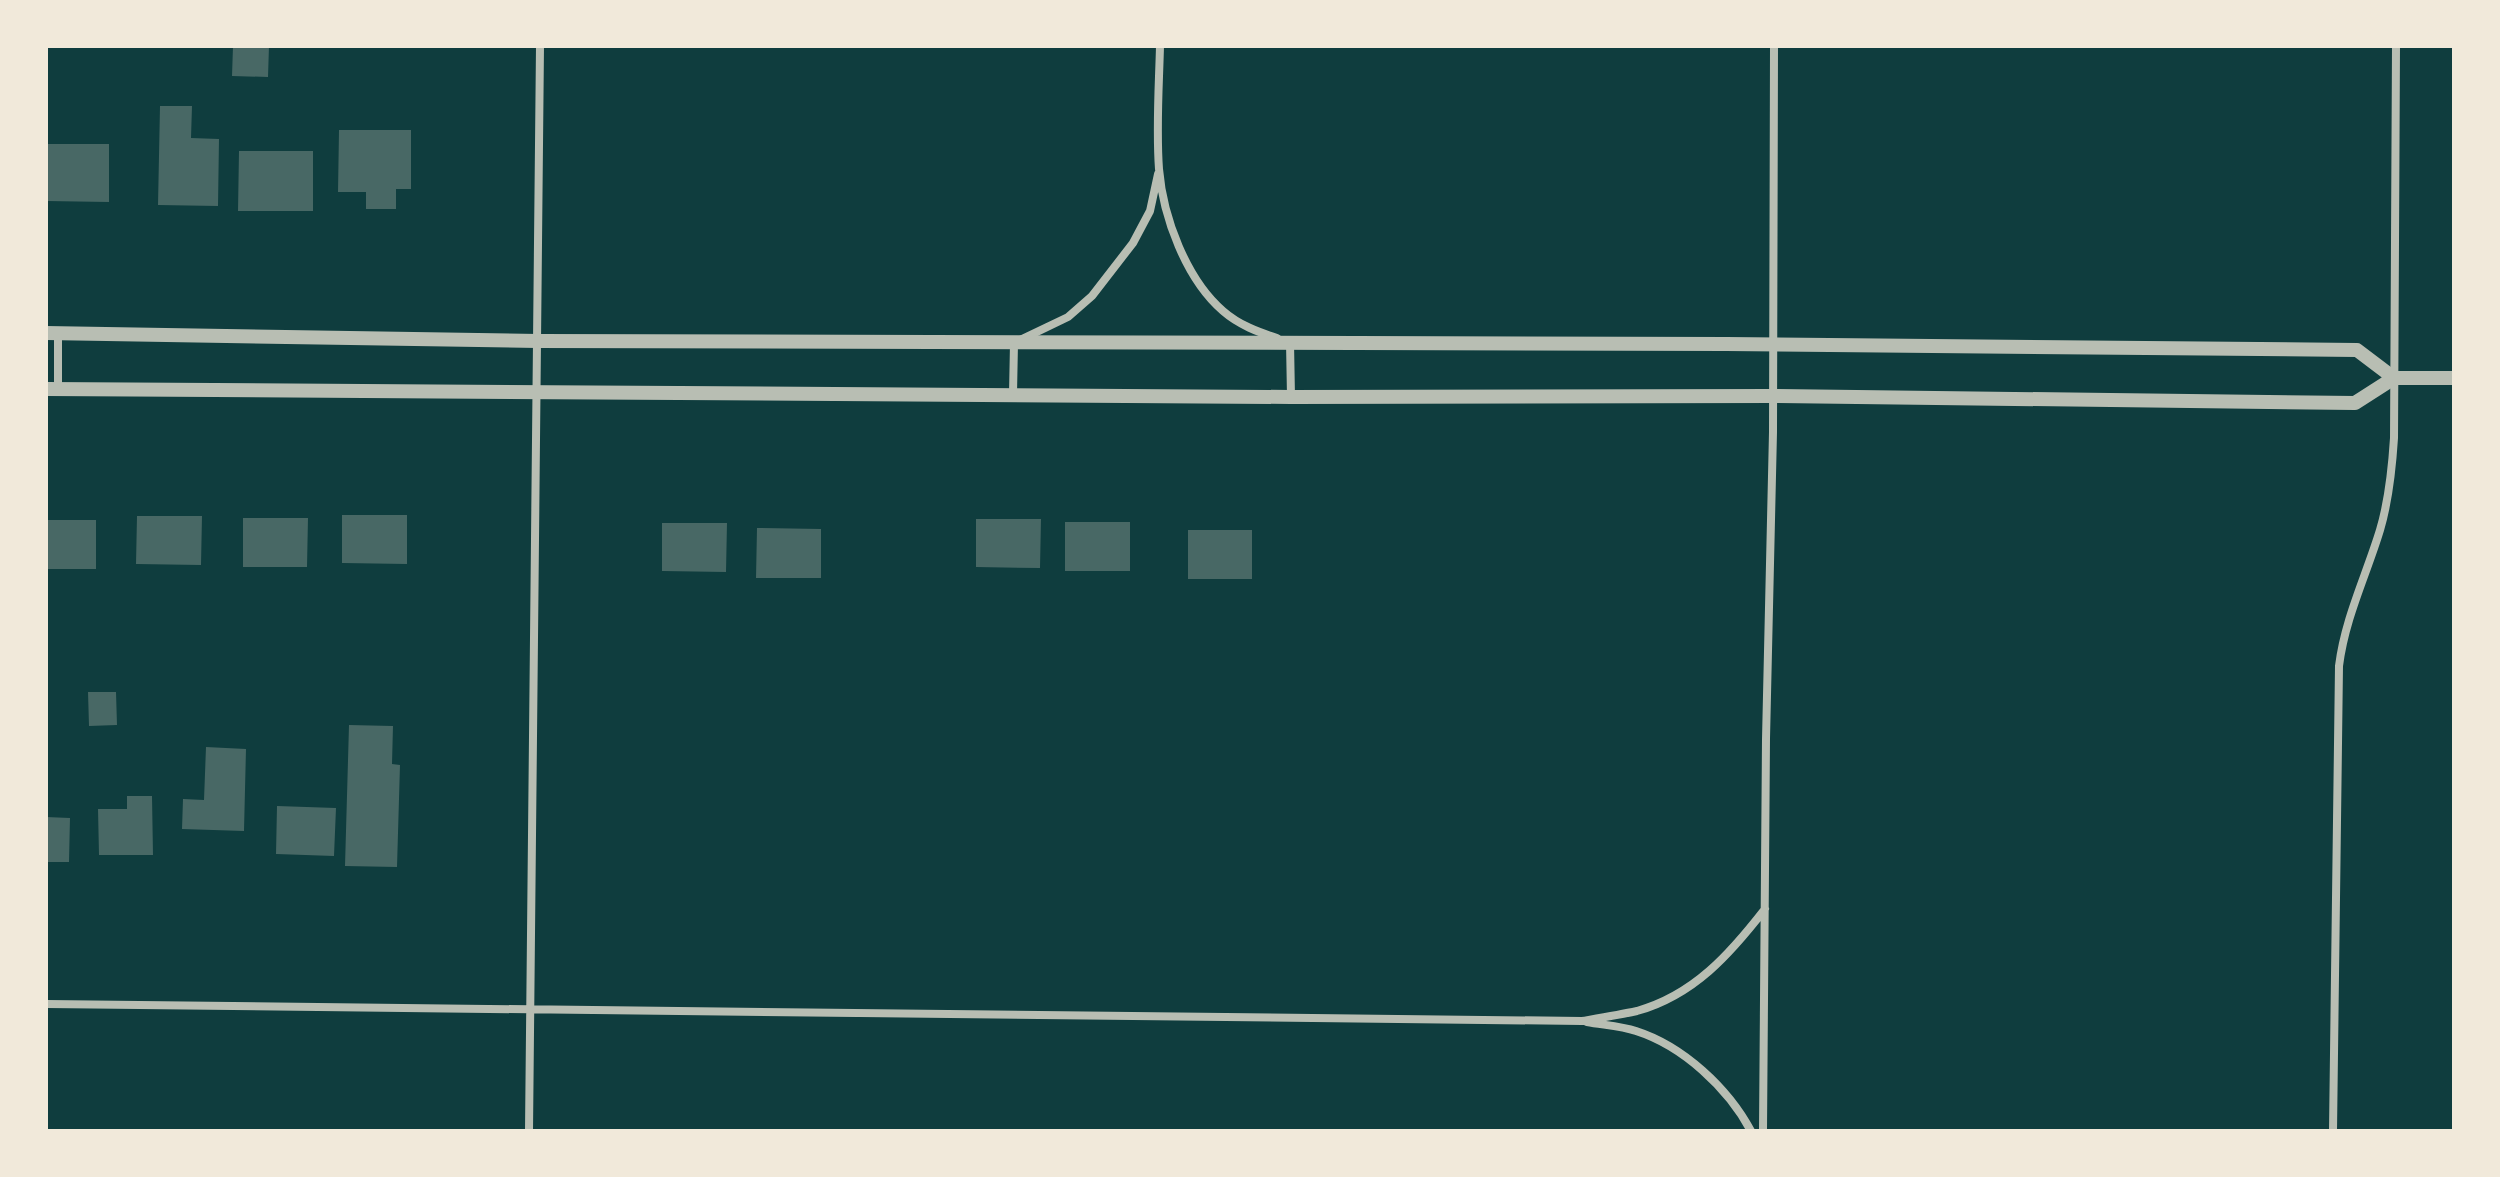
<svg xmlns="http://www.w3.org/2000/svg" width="2500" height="1177" viewBox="0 0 2500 1177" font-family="Arial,sans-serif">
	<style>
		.building { fill: #486865 }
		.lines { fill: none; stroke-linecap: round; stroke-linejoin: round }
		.minor { stroke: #b8beb3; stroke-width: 8 }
		.tertiary { stroke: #b8beb3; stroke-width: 14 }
	</style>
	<rect width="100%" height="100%" fill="#0f3d3e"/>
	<path class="building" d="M233 46H269L268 77 232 76Z
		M160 106H192L191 138 219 139 218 206 158 205Z
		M339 130H411V189H396V209H366V192H338Z
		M46 144H109V202L46 201Z
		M239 151H313V211H238Z
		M342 515H407V564L342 563Z
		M137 516H202L201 565 136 564Z
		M243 518H308L307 567H243Z
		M976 519H1041L1040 568 976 567Z
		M46 520H96V569H46Z
		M1065 522H1130V571H1065Z
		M662 523H727L726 572 662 571Z
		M757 528 821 529V578H756Z
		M1188 530H1252V579H1188Z
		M88 692H116L117 725 89 726Z
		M349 725 393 726 392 764 400 765 397 867 345 866Z
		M206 747 246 749 244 831 182 829 183 799 204 800Z
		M127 796H152L153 855H99L98 809H127Z
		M277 806 336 808 334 856 276 854Z
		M46 817 70 818 69 862H46Z"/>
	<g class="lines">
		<path class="minor" d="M1160 46C1159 86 1156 128 1159 169 1163 217 1186 279 1223 311 1239 325 1258 332 1277 338
			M58 333V389
			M1290 342 1291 397
			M1013 394 1014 343 1068 317 1092 296 1133 243 1150 211 1158 174
			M46 1004 1582 1021C1600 1018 1619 1015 1637 1011 1694 995 1730 954 1765 909
			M1587 1022C1603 1025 1621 1026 1636 1031 1683 1046 1728 1088 1751 1131
			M529 1131 540 46
			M1763 1131 1766 739 1773 432 1774 46
			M2333 1131 2339 666C2345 618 2366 576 2380 530 2389 500 2392 470 2394 438L2396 46"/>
		<path class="tertiary" d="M46 333 538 341 1726 344 2357 350 2394 378
			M46 389 1291 397 1772 396 2355 403 2394 378H2454"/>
	</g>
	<rect width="2500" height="1177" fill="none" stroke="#f1e9da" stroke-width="96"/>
</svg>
